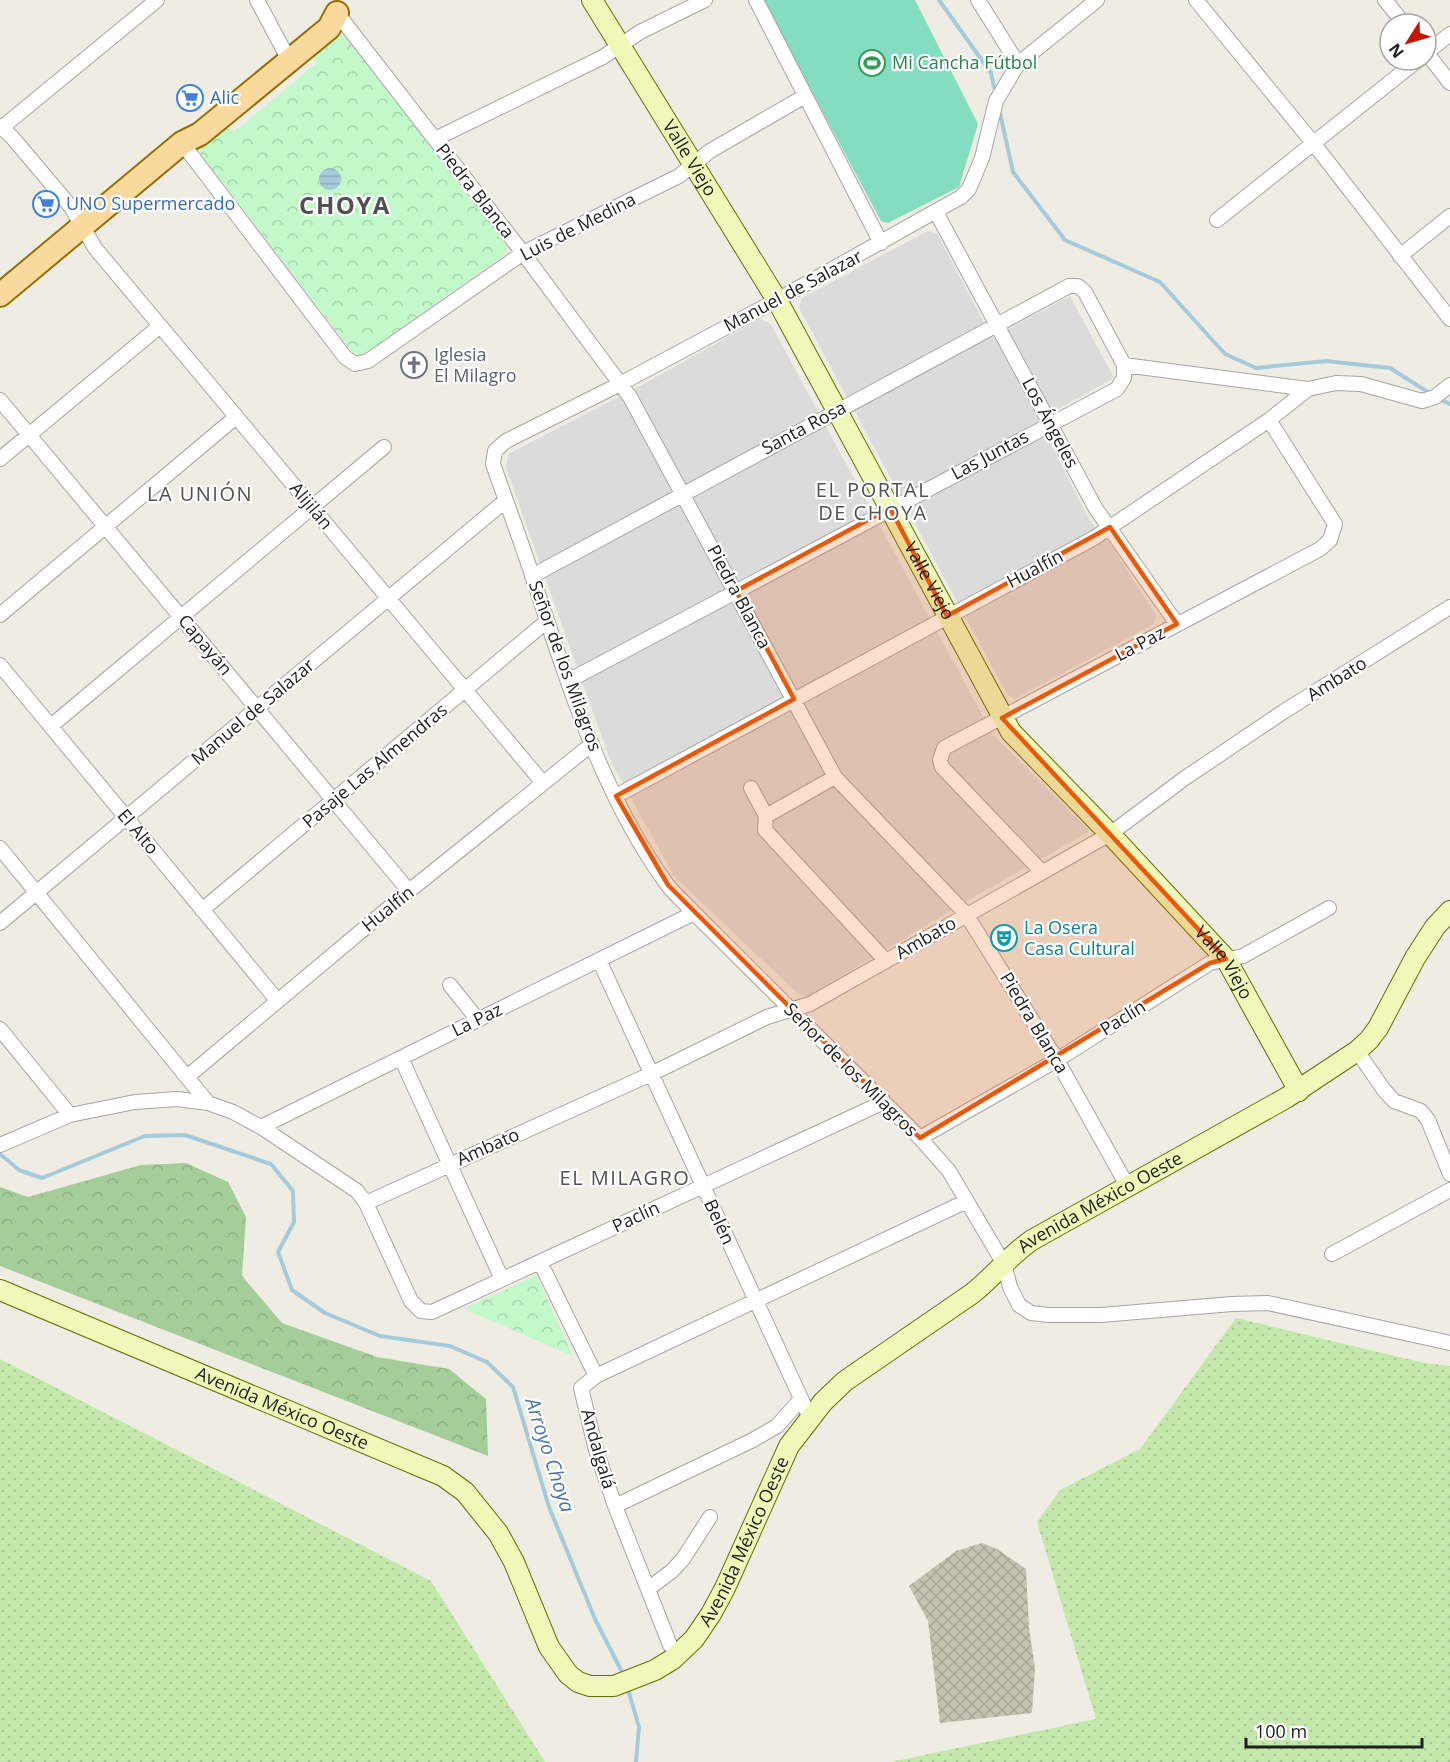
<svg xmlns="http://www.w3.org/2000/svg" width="1450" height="1762" viewBox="0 0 1450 1762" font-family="'Open Sans',sans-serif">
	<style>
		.residential { fill: #dcdbdb }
		.construction { fill: url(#construction-cross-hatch) }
		.grass { fill: url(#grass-dots) }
		.forest { fill: url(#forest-crowns) }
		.park { fill: url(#park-crowns) }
		.pitch { fill: #84dcc1 }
		.water { fill: url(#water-rules) }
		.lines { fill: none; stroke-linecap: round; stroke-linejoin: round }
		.stream { stroke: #a5cbdb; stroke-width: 4 }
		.street-casing { stroke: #a5a5a5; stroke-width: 16 }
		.secondary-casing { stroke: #5f7307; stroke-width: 22 }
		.primary-casing { stroke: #946f03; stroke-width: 26 }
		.street { stroke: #fff; stroke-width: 14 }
		.secondary { stroke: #f0f8b9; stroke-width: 20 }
		.primary { stroke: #fad99e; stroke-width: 22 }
		.marked { fill: #e8590c; fill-opacity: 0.2; stroke: #e8590c; stroke-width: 4.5; stroke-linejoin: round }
		.labels { text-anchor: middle; stroke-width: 4.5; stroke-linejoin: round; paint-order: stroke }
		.leisure-label { font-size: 18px; fill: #27864d; stroke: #fff; text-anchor: start }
		.shop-label { font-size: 18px; fill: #366cbe; stroke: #fff; text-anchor: start }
		.street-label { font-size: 18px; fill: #1e1e1e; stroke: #fff }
		.worship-label { font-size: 18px; fill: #5b616d; stroke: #fff; text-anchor: start }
		.culture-label { font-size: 18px; fill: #0d838f; stroke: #fff; text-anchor: start }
		.neighbourhood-label { font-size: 20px; letter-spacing: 1.5px; fill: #515151; stroke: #fff }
		.water-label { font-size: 20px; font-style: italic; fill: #4c75ab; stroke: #fff }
		.district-label { font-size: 24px; font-weight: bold; letter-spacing: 1.5px; fill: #515151; stroke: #fff }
	</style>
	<defs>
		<pattern id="construction-cross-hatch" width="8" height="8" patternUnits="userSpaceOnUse" patternTransform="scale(1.5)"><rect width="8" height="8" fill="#c2c3b0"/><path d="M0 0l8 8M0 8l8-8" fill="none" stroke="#a6a797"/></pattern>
		<pattern id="grass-dots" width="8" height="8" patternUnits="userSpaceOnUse" patternTransform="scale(1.5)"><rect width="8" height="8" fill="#c4e8ab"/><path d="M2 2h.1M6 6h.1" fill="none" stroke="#a8c793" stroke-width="1.8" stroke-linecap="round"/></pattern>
		<pattern id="forest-crowns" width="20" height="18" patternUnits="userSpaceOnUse" patternTransform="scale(1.5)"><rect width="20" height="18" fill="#a5cd9a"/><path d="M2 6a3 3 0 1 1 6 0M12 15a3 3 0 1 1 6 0" fill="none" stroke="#8eb084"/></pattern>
		<pattern id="park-crowns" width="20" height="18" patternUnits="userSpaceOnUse" patternTransform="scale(1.5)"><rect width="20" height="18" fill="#c2f8ca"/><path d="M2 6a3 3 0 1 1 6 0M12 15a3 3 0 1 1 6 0" fill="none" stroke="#a6d4ad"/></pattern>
		<pattern id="water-rules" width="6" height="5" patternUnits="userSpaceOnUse" patternTransform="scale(1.5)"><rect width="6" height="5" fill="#a5cbdb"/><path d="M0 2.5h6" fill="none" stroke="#8eaebc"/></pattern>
	</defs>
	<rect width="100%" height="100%" fill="#efece4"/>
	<path class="residential" d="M928 231 937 234 992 338 1070 296 1114 378 1038 420 1090 521 1111 545 1156 615 1154 624 1015 699 1008 696 799 308 802 298Z
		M760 319 770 323 993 735 1090 831 972 898 808 996 798 994 674 876 610 760 506 468 508 454 642 385Z"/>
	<path class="construction" d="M982 1543 997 1549 1026 1569 1029 1628 1035 1668 1032 1713 940 1723 928 1621 909 1586 956 1551Z"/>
	<path class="grass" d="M1236 1318 1424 1363 1450 1366V1762H891L1096 1719 1037 1522 1060 1490 1140 1449Z
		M0 1359 431 1581 545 1762H0Z"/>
	<path class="forest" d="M186 1163 228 1182 246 1217 242 1276 282 1323 377 1357 449 1369 486 1399 488 1456 0 1266V1187L28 1197 141 1165Z"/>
	<path class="park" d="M339 34 346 38 505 242 507 250 503 256 366 353 358 355 351 350 202 157 199 149 204 142 221 127 235 131 316 64 315 49 329 37Z
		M536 1275 573 1356 464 1309Z"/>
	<path class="pitch" d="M763 0H915L978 124 959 187 888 223 881 221Z"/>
	<path class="water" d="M319 179a11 11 0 1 1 22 0a11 11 0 1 1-22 0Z"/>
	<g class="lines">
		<path class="stream" d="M939 0 991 73 994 87
			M1000 113 1013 172 1065 240 1160 282 1225 354 1256 368 1326 361 1390 368 1431 394
			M1437 398 1450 404
			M0 1154 19 1170 42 1178 145 1136 185 1135 271 1164 293 1191 294 1222 278 1252 292 1290 325 1313 380 1336 450 1346 487 1362 513 1387 549 1507 595 1619 624 1676
			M627 1686 639 1727 636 1762"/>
		<defs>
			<path id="street" d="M257 0 289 60
				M756 0 881 243
				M978 0 1018 64
				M1097 0 1018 64 996 101 982 158 969 189 961 197 777 300 620 384 506 441 495 451 493 464C507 504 522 544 535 584 568 685 603 796 666 883 674 894 685 903 694 913L920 1138 949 1171 1004 1264 1010 1287 1019 1305 1031 1313 1049 1315H1101L1232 1304 1268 1303 1450 1343
				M1196 0 1314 144 1450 319
				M1385 0 1404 24
				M337 13 523 253 630 397 835 777 966 914 1057 1060 1128 1187
				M1426 52 1450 83
				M1426 53 1450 34
				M0 126 12 137 71 207 95 248 543 783
				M0 129 157 0
				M435 139 603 57 640 32 705 0
				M182 143 345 357 355 364 368 361 523 253 679 176 710 151 805 96
				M936 212 1096 509 1177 624
				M1217 220 1418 60
				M1400 256 1450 216
				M1124 365 1308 389
				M0 400 409 891
				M0 459 160 326
				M532 576 1069 286H1078L1085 292 1124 365V378L1117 389 568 681
				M0 615 236 417
				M0 665 277 1000
				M51 726 384 447
				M751 788 766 816 765 830 886 961
				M616 796 1094 538 1269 420 1308 389 1336 383 1361 384 1422 401 1435 397 1450 385
				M766 816 835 777
				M0 848 208 1103
				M1042 872 942 767 940 760 944 748 1320 549 1330 540 1335 524 1269 420
				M202 910 547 621
				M0 923 505 501
				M599 960 810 1418
				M450 985 478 1020
				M0 1029 70 1115
				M1357 1051 1384 1090 1394 1101 1421 1111 1428 1120 1450 1174
				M401 1058 502 1279
				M187 1077 409 891 592 744
				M261 1127 694 913
				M920 1138 1057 1060 1210 963 1243 956 1329 908
				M0 1145 70 1115 135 1102 177 1099 208 1103 233 1112 261 1127 357 1191 366 1203 411 1301 421 1311 432 1312 884 1102
				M366 1203 651 1074 767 1017 810 1004 1110 834 1185 778 1283 712 1450 607
				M1332 1254 1450 1190
				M540 1262 596 1376
				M615 1506 753 1440 777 1426 801 1399
				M648 1589 672 1571 683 1559 710 1517
				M670 1645 615 1506 596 1450 581 1388 596 1376 967 1201"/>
			<g id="secondary">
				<path id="s1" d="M592 0 777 300 1011 732 1110 834 1226 959 1299 1091"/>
				<path id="s2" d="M0 1290 443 1476 465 1492 498 1533 514 1562 549 1647 568 1674 578 1682 590 1686H614L655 1670 673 1659 694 1639 711 1614 725 1588 789 1446 823 1402 845 1381 973 1293C994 1276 1010 1255 1032 1240L1286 1098 1357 1051 1369 1040 1378 1028 1415 958 1435 927 1450 911"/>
			</g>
			<path id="primary" d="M0 295 182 143 200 134 329 28 337 13"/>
		</defs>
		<use href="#street" class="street-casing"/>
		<use href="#secondary" class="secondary-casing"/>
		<use href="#primary" class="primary-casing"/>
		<use href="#street" class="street"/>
		<use href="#secondary" class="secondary"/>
		<use href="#primary" class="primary"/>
	</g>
	<path class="marked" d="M890 508 947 616 1110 527 1177 624 1002 718 1226 959 1210 963 920 1138 668 885 616 796 794 699 736 591Z"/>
	<defs>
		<symbol id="stadium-ring" viewBox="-11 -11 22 22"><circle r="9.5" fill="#fff" stroke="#2e9e5b" stroke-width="1.5"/><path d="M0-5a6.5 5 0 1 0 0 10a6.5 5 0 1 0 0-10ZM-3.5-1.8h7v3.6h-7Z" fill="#2e9e5b"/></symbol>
		<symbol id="supermarket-ring" viewBox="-11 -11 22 22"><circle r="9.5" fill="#fff" stroke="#3f7fe0" stroke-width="1.5"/><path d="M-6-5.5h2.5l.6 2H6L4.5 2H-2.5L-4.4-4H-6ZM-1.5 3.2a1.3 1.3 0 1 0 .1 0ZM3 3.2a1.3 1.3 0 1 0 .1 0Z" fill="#3f7fe0"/></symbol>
		<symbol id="church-ring" viewBox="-11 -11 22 22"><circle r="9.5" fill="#fff" stroke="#6b7280" stroke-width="1.5"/><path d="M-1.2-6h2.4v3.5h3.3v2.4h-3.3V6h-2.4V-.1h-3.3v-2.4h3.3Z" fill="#6b7280"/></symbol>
		<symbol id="theatre-ring" viewBox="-11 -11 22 22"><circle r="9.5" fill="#fff" stroke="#0f9aa8" stroke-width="1.5"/><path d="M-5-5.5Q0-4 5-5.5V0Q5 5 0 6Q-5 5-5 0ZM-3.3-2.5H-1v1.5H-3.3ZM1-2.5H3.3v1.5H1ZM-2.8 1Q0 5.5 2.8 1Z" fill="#0f9aa8"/></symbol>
	</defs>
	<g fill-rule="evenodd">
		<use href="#stadium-ring" x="857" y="48" width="30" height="30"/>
		<use href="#supermarket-ring" x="175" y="83" width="30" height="30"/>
		<use href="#supermarket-ring" x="31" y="189" width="30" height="30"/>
		<use href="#church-ring" x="399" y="350" width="30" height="30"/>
		<use href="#theatre-ring" x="989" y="923" width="30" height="30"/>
	</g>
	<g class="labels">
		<g class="leisure-label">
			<text x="892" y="69">Mi Cancha Fútbol</text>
		</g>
		<g class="shop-label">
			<text x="210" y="104">Alic</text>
			<text x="66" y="210">UNO Supermercado</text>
		</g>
		<g class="street-label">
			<text dy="6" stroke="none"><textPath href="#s1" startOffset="186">Valle Viejo</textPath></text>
			<text transform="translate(475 191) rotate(52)" y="6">Piedra Blanca</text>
			<text transform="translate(578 227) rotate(-27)" y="6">Luis de Medina</text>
			<text transform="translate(793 291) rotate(-28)" y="6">Manuel de Salazar</text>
			<text transform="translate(1050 423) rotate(62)" y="6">Los Ángeles</text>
			<text transform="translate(804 428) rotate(-28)" y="6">Santa Rosa</text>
			<text transform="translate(990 455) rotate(-28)" y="6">Las Juntas</text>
			<text transform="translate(311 506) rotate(50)" y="6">Alijilán</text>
			<text transform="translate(1035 569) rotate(-28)" y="6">Hualfín</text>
			<text dy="6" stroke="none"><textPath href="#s1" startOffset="672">Valle Viejo</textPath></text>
			<text transform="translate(739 597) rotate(62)" y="6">Piedra Blanca</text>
			<text transform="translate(1140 644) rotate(-28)" y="6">La Paz</text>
			<text transform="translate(205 645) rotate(50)" y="6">Capayán</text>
			<text transform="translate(565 666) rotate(70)" y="6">Señor de los Milagros</text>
			<text transform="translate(1337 679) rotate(-32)" y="6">Ambato</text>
			<text transform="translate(253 712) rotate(-40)" y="6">Manuel de Salazar</text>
			<text transform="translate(375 766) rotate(-40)" y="6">Pasaje Las Almendras</text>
			<text transform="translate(138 832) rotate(50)" y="6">El Alto</text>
			<text transform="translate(388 909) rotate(-39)" y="6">Hualfín</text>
			<text transform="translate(926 938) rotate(-30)" y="6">Ambato</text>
			<text dy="6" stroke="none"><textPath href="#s1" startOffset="1158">Valle Viejo</textPath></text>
			<text transform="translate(1123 1018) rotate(-32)" y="6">Paclín</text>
			<text transform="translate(477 1020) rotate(-26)" y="6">La Paz</text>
			<text transform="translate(1034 1023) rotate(59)" y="6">Piedra Blanca</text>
			<text transform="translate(851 1070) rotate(45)" y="6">Señor de los Milagros</text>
			<text transform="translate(488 1147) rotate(-24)" y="6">Ambato</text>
			<text dy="6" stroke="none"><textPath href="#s2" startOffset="1476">Avenida México Oeste</textPath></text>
			<text transform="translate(636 1217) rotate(-25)" y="6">Paclín</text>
			<text transform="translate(719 1222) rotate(65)" y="6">Belén</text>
			<text dy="6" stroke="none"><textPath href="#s2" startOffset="306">Avenida México Oeste</textPath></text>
			<text transform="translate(598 1449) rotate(74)" y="6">Andalgalá</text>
			<text dy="6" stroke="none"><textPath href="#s2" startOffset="972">Avenida México Oeste</textPath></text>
		</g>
		<g class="worship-label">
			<text x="434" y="361">Iglesia<tspan x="434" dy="21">El Milagro</tspan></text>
		</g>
		<g class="culture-label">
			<text x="1024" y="934">La Osera<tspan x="1024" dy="21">Casa Cultural</tspan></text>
		</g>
		<g class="neighbourhood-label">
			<text x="873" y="497">EL PORTAL<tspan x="873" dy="23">DE CHOYA</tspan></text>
			<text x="200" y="501">LA UNIÓN</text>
			<text x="625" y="1185">EL MILAGRO</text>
		</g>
		<g class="water-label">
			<text transform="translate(550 1455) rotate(72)" y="7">Arroyo Choya</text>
		</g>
		<g class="district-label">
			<text x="345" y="214">CHOYA</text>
		</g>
	</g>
	<g transform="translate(1408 42) rotate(233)"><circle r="28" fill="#ffffff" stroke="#a5a5a5" stroke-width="1.5"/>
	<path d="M0-4.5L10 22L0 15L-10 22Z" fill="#c71405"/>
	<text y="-9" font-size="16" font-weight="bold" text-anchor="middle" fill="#1e1e1e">N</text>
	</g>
	<path d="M1246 1738v9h176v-9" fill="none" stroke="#1e1e1e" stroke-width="3"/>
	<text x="1255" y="1738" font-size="18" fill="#1e1e1e" stroke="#ffffff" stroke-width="4.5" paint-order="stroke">100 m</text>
</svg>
